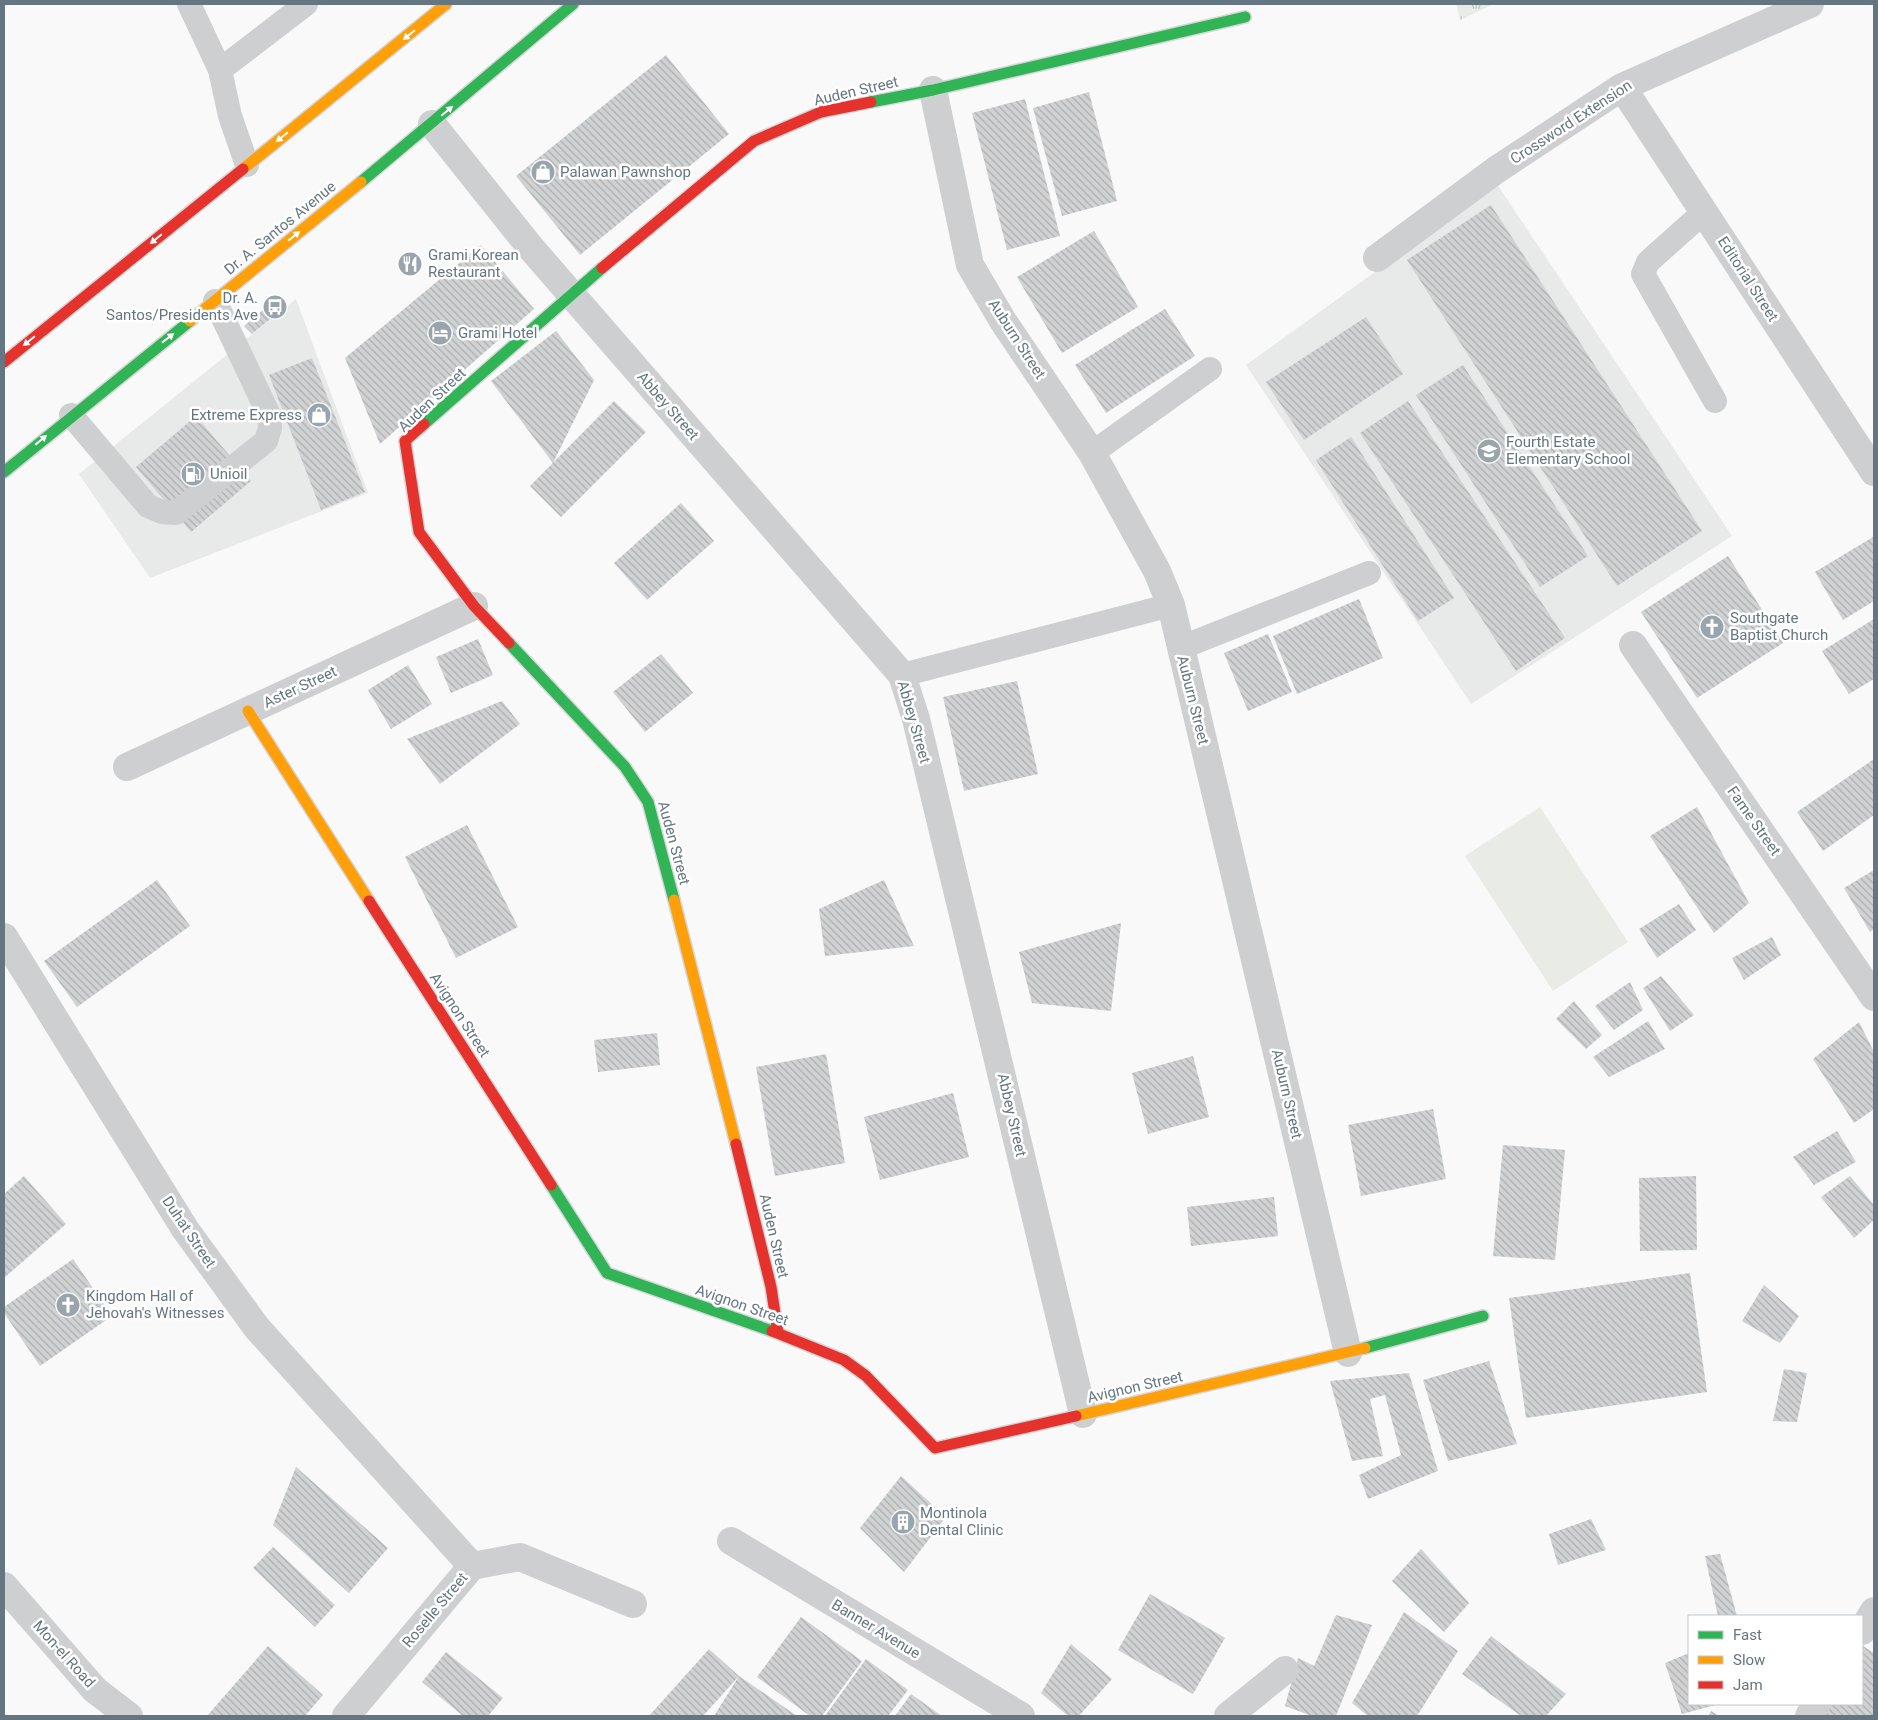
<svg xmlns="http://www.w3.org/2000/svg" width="1878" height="1720" viewBox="0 0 1878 1720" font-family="Roboto,sans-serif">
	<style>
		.built { fill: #e8e9e9 }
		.grass { fill: url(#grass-tufts) }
		.garden { fill: #e8ebe6 }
		.building { fill: url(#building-back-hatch) }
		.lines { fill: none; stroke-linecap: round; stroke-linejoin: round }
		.fast-casing { stroke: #d5d6d7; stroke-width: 14 }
		.slow-casing { stroke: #d5d6d7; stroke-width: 14 }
		.jam-casing { stroke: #d5d6d7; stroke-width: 14 }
		.lane { stroke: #cecfd0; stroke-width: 24 }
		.street { stroke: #cecfd0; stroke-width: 28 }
		.fast { stroke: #30b455; stroke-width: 11 }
		.slow { stroke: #ff9f0a; stroke-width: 11 }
		.jam { stroke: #e5322d; stroke-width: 11 }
		.oneway { fill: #fff }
		.labels { text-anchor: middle; stroke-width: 5; stroke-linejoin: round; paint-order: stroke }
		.street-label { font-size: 15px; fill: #657683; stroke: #fff }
		.poi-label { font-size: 15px; fill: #657683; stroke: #fff; text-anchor: start }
	</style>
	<defs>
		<pattern id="grass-tufts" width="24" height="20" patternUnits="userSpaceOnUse" patternTransform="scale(1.25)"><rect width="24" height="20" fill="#e8ebe6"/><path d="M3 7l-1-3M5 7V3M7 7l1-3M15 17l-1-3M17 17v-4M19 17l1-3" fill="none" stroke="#c0c3c0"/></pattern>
		<pattern id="building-back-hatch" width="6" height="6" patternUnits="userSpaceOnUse" patternTransform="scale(1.25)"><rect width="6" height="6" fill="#d0d2d3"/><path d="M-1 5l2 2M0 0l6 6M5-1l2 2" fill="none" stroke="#acafb1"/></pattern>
	</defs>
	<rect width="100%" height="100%" fill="#f9f9f9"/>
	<path class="built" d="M1497 184 1732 536 1471 704 1246 365Z
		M296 299 368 493 150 578 79 474Z"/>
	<path class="grass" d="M1456 4H1494L1460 20Z"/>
	<path class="garden" d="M1540 807 1628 942 1553 991 1465 856Z"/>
	<path class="building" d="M666 55 729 134 580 255 516 176Z
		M1089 92 1117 201 1062 216 1033 108Z
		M1025 99 1060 236 1007 250 972 113Z
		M1491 205 1702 531 1617 586 1407 260Z
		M1094 231 1138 307 1062 353 1017 277Z
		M481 245 534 309 380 444 345 358Z
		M271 303 279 312 252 334 244 326Z
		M1165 309 1195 356 1106 413 1075 365Z
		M1366 317 1403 374 1304 440 1266 382Z
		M556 331 594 380 553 463 491 381Z
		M312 358 365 492 321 510 269 375Z
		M1463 365 1588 556 1540 587 1416 395Z
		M614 401 646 432 561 517 530 486Z
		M1408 401 1565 638 1516 671 1360 433Z
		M196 416 251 481 191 532 136 467Z
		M1351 437 1454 598 1418 621 1316 460Z
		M681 503 714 541 647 600 614 563Z
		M1873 537 1874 601 1843 620 1815 572Z
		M1728 556 1783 643 1697 698 1641 612Z
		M1359 599 1383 658 1297 694 1273 636Z
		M1874 619V679L1849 694 1822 651Z
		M1268 634 1292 692 1248 711 1224 653Z
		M478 639 493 675 451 693 436 657Z
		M661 654 693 693 645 732 613 692Z
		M408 665 432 704 391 729 368 690Z
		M1017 681 1038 774 964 791 943 697Z
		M502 701 520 724 440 784 407 739Z
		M1874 759V815L1823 851 1797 812Z
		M1697 807 1749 903 1714 933 1650 836Z
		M467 825 518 927 456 958 405 857Z
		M1874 870V929L1870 932 1844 888Z
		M157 880 190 926 77 1007 44 961Z
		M884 880 914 946 825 956 819 909Z
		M1679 904 1696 930 1657 958 1639 929Z
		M1121 923 1111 1011 1032 1003 1019 952Z
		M1772 937 1781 955 1744 980 1732 958Z
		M1661 976 1694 1015 1670 1031 1643 988Z
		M1630 982 1643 1010 1614 1030 1595 1006Z
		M1574 1001 1602 1035 1586 1049 1556 1019Z
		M1648 1021 1665 1049 1609 1077 1593 1057Z
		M1859 1022 1874 1052V1109L1854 1123 1813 1059Z
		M657 1033 660 1065 598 1072 594 1040Z
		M826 1054 845 1163 775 1176 756 1067Z
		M1193 1056 1209 1117 1148 1134 1132 1073Z
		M953 1093 969 1157 880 1180 864 1117Z
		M1433 1109 1446 1179 1361 1196 1348 1125Z
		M1837 1131 1856 1162 1814 1185 1793 1157Z
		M1503 1145 1565 1150 1555 1260 1493 1256Z
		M24 1176 66 1224 4 1278V1194Z
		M1696 1176 1697 1250 1640 1251 1639 1178Z
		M1850 1176 1874 1205V1220L1854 1238 1821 1197Z
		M1274 1197 1278 1236 1191 1246 1187 1207Z
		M73 1259 112 1316 40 1366 4 1313V1307Z
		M1690 1273 1707 1392 1526 1418 1509 1298Z
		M1764 1285 1799 1316 1780 1343 1742 1321Z
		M1489 1361 1517 1444 1448 1461 1423 1380Z
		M1784 1369 1807 1373 1797 1422 1773 1421Z
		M1409 1373 1438 1471 1368 1499 1359 1475 1401 1455 1385 1395 1370 1399 1383 1456 1352 1461 1330 1381Z
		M296 1467 388 1548 349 1593 273 1525Z
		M901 1476 946 1517 904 1572 860 1528Z
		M1591 1519 1606 1550 1558 1565 1549 1534Z
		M273 1547 335 1605 315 1627 253 1568Z
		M1421 1549 1469 1603 1444 1632 1392 1581Z
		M1720 1554 1737 1616H1718L1705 1556Z
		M1150 1594 1225 1638 1193 1694 1118 1650Z
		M1404 1612 1458 1651 1417 1716H1368L1352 1703Z
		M1336 1615 1372 1625 1336 1716H1312L1285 1706 1298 1658 1314 1666Z
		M801 1617 862 1661 822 1716H810L757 1677Z
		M1491 1636 1566 1694 1546 1716H1521L1462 1674Z
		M1071 1644 1112 1679 1079 1716H1068L1041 1693Z
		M268 1646 323 1695 305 1716H207Z
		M1863 1646 1874 1653V1716H1822L1829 1704H1862Z
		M709 1649 739 1676 797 1716H714L739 1676 703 1716H649Z
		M446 1652 503 1698 488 1716H463L422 1682Z
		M1689 1653V1704H1719L1682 1714 1665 1663Z
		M866 1659 908 1690 888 1716H825Z
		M911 1694 942 1716H895Z
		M1711 1711 1719 1716H1708Z"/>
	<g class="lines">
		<defs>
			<path id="fast" d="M871 102 933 90 1245 17
				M361 182 573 4
				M424 424 602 268
				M4 472 190 321
				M509 643 625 767 648 802 674 900
				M551 1185 607 1273 772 1331
				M1365 1348 1483 1316"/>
			<path id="slow" d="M243 169 446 4
				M190 321 361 182
				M248 711 369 901
				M674 900 736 1144
				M1076 1416 1365 1348"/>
			<path id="jam" d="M602 268 754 141 821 112 871 102
				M4 362 243 169
				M424 424 405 441 419 532 474 606 509 643
				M369 901 551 1185
				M736 1144 771 1287 778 1333
				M772 1331 844 1360 866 1376 935 1448 1076 1416"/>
		</defs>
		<use href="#fast" class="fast-casing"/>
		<use href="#slow" class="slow-casing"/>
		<use href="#jam" class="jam-casing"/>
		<path class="lane" d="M189 4 220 70 230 116 247 165
			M220 70 306 4
			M1704 212 1648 262 1643 274 1715 401
			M71 415 148 506 162 512 176 513 266 441 270 428 269 415 215 301
			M1092 453 1210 369
			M1180 648 1369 573
			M902 675 1171 605"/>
		<path class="street" d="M1622 87 1874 472
			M933 90 970 265 1003 321 1092 453 1157 571 1171 605 1348 1353
			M432 124 531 248 902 675 916 719 1083 1414
			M1377 258 1496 170 1622 87 1810 4
			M1633 645 1874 997
			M127 767 474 606
			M4 937 185 1229 257 1328 472 1566
			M731 1541 1021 1716
			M4 1586 95 1690 129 1716
			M1862 1631 1874 1611
			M346 1716 472 1566 520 1557 633 1604
			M1228 1716 1285 1670
			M1809 1716 1817 1704"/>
		<use href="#fast" class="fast"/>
		<use href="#slow" class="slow"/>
		<use href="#jam" class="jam"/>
	</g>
	<defs><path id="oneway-solid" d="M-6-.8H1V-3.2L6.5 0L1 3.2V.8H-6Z" transform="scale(1.25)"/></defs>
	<g class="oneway">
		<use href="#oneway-solid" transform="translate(409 35) rotate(141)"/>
		<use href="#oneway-solid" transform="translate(447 111) rotate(-40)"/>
		<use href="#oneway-solid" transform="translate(282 137) rotate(141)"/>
		<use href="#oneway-solid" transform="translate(294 236) rotate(-39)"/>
		<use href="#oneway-solid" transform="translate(156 239) rotate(141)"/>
		<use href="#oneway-solid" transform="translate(168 338) rotate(-38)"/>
		<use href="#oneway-solid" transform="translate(29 341) rotate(141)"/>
		<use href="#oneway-solid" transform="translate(41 440) rotate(-40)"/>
	</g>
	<defs>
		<symbol id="shop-disc" viewBox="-11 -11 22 22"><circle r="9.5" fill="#99a4ac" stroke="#fff"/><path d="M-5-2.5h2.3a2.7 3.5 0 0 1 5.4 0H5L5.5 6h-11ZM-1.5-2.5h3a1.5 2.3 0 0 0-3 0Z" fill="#fff"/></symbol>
		<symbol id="restaurant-disc" viewBox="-11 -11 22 22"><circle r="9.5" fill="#99a4ac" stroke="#fff"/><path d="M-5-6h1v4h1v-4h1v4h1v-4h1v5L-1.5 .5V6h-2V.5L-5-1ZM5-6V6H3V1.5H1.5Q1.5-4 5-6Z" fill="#fff"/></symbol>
		<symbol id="bus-disc" viewBox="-11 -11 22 22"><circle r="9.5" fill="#99a4ac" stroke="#fff"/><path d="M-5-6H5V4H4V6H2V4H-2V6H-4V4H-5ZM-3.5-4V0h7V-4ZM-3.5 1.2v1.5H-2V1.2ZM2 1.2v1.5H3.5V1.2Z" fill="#fff"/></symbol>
		<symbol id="hotel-disc" viewBox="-11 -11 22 22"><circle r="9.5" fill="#99a4ac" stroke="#fff"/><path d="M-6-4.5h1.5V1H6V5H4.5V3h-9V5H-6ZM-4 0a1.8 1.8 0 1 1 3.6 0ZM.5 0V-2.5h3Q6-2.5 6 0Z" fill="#fff"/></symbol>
		<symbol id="school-disc" viewBox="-11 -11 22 22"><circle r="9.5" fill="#99a4ac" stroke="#fff"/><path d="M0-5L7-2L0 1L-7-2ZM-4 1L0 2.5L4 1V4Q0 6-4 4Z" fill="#fff"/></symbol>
		<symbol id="fuel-disc" viewBox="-11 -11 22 22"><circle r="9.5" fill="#99a4ac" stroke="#fff"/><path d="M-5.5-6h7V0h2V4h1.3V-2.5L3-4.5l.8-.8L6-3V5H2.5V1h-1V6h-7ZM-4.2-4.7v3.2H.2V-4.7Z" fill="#fff"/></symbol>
		<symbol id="church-disc" viewBox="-11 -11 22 22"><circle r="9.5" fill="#99a4ac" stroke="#fff"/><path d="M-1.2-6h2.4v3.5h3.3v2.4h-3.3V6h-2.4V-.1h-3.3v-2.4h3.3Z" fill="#fff"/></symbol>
		<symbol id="building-disc" viewBox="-11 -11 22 22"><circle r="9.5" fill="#99a4ac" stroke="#fff"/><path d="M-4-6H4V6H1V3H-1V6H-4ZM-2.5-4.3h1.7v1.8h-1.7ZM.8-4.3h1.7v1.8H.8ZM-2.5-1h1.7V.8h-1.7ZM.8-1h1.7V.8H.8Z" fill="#fff"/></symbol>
	</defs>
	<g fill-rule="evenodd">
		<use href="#shop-disc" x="529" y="158" width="28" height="28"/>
		<use href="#restaurant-disc" x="396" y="250" width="28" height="28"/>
		<use href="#bus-disc" x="261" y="293" width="28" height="28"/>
		<use href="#hotel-disc" x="426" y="319" width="28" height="28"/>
		<use href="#shop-disc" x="305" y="401" width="28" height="28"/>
		<use href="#school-disc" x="1475" y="437" width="28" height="28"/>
		<use href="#fuel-disc" x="179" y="460" width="28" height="28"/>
		<use href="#church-disc" x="1698" y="613" width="28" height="28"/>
		<use href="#church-disc" x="54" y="1291" width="28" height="28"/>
		<use href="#building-disc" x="889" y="1508" width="28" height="28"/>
	</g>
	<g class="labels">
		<g class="street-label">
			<text transform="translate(856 91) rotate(-13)" y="5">Auden Street</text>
			<text transform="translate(1571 122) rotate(-33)" y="5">Crossword Extension</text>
			<text transform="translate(280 228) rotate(-39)" y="5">Dr. A. Santos Avenue</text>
			<text transform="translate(1748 279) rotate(57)" y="5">Editorial Street</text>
			<text transform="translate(1017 339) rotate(57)" y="5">Auburn Street</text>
			<text transform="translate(432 400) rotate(-43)" y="5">Auden Street</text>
			<text transform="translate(668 406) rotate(49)" y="5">Abbey Street</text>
			<text transform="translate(300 687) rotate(-25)" y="5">Aster Street</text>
			<text transform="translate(1193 700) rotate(76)" y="5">Auburn Street</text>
			<text transform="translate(914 722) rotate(74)" y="5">Abbey Street</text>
			<text transform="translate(1754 821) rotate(55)" y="5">Fame Street</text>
			<text transform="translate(674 843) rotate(75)" y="5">Auden Street</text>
			<text transform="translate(460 1015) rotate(57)" y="5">Avignon Street</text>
			<text transform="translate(1287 1094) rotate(77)" y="5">Auburn Street</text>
			<text transform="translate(1012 1115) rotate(77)" y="5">Abbey Street</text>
			<text transform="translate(189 1232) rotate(56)" y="5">Duhat Street</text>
			<text transform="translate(774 1236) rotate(77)" y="5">Auden Street</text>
			<text transform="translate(742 1305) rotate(19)" y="5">Avignon Street</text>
			<text transform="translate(1135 1387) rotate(-13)" y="5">Avignon Street</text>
			<text transform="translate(435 1610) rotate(-50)" y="5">Roselle Street</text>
			<text transform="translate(876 1629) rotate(31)" y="5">Banner Avenue</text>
			<text transform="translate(64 1654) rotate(48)" y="5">Mon-el Road</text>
		</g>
		<g class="poi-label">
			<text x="560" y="177">Palawan Pawnshop</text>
			<text x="428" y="260">Grami Korean<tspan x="428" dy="17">Restaurant</tspan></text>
			<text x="258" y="303" text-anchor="end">Dr. A.<tspan x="258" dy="17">Santos/Presidents Ave</tspan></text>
			<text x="458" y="338">Grami Hotel</text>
			<text x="302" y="420" text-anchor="end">Extreme Express</text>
			<text x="1506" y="447">Fourth Estate<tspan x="1506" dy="17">Elementary School</tspan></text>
			<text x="210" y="479">Unioil</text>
			<text x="1730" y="623">Southgate<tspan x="1730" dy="17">Baptist Church</tspan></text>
			<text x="86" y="1301">Kingdom Hall of<tspan x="86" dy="17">Jehovah's Witnesses</tspan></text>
			<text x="920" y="1518">Montinola<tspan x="920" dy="17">Dental Clinic</tspan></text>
		</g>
	</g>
	<rect width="1878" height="1720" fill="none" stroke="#657683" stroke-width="10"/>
	<rect x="1688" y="1615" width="175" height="90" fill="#ffffff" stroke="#c1c8cd"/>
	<rect x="1698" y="1631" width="25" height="8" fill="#30b455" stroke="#c1c8cd"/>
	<text x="1733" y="1640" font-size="15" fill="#657683">Fast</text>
	<rect x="1698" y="1656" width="25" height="8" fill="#ff9f0a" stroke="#c1c8cd"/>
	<text x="1733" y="1665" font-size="15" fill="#657683">Slow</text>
	<rect x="1698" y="1681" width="25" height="8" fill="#e5322d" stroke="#c1c8cd"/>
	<text x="1733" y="1690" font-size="15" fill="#657683">Jam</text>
</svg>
